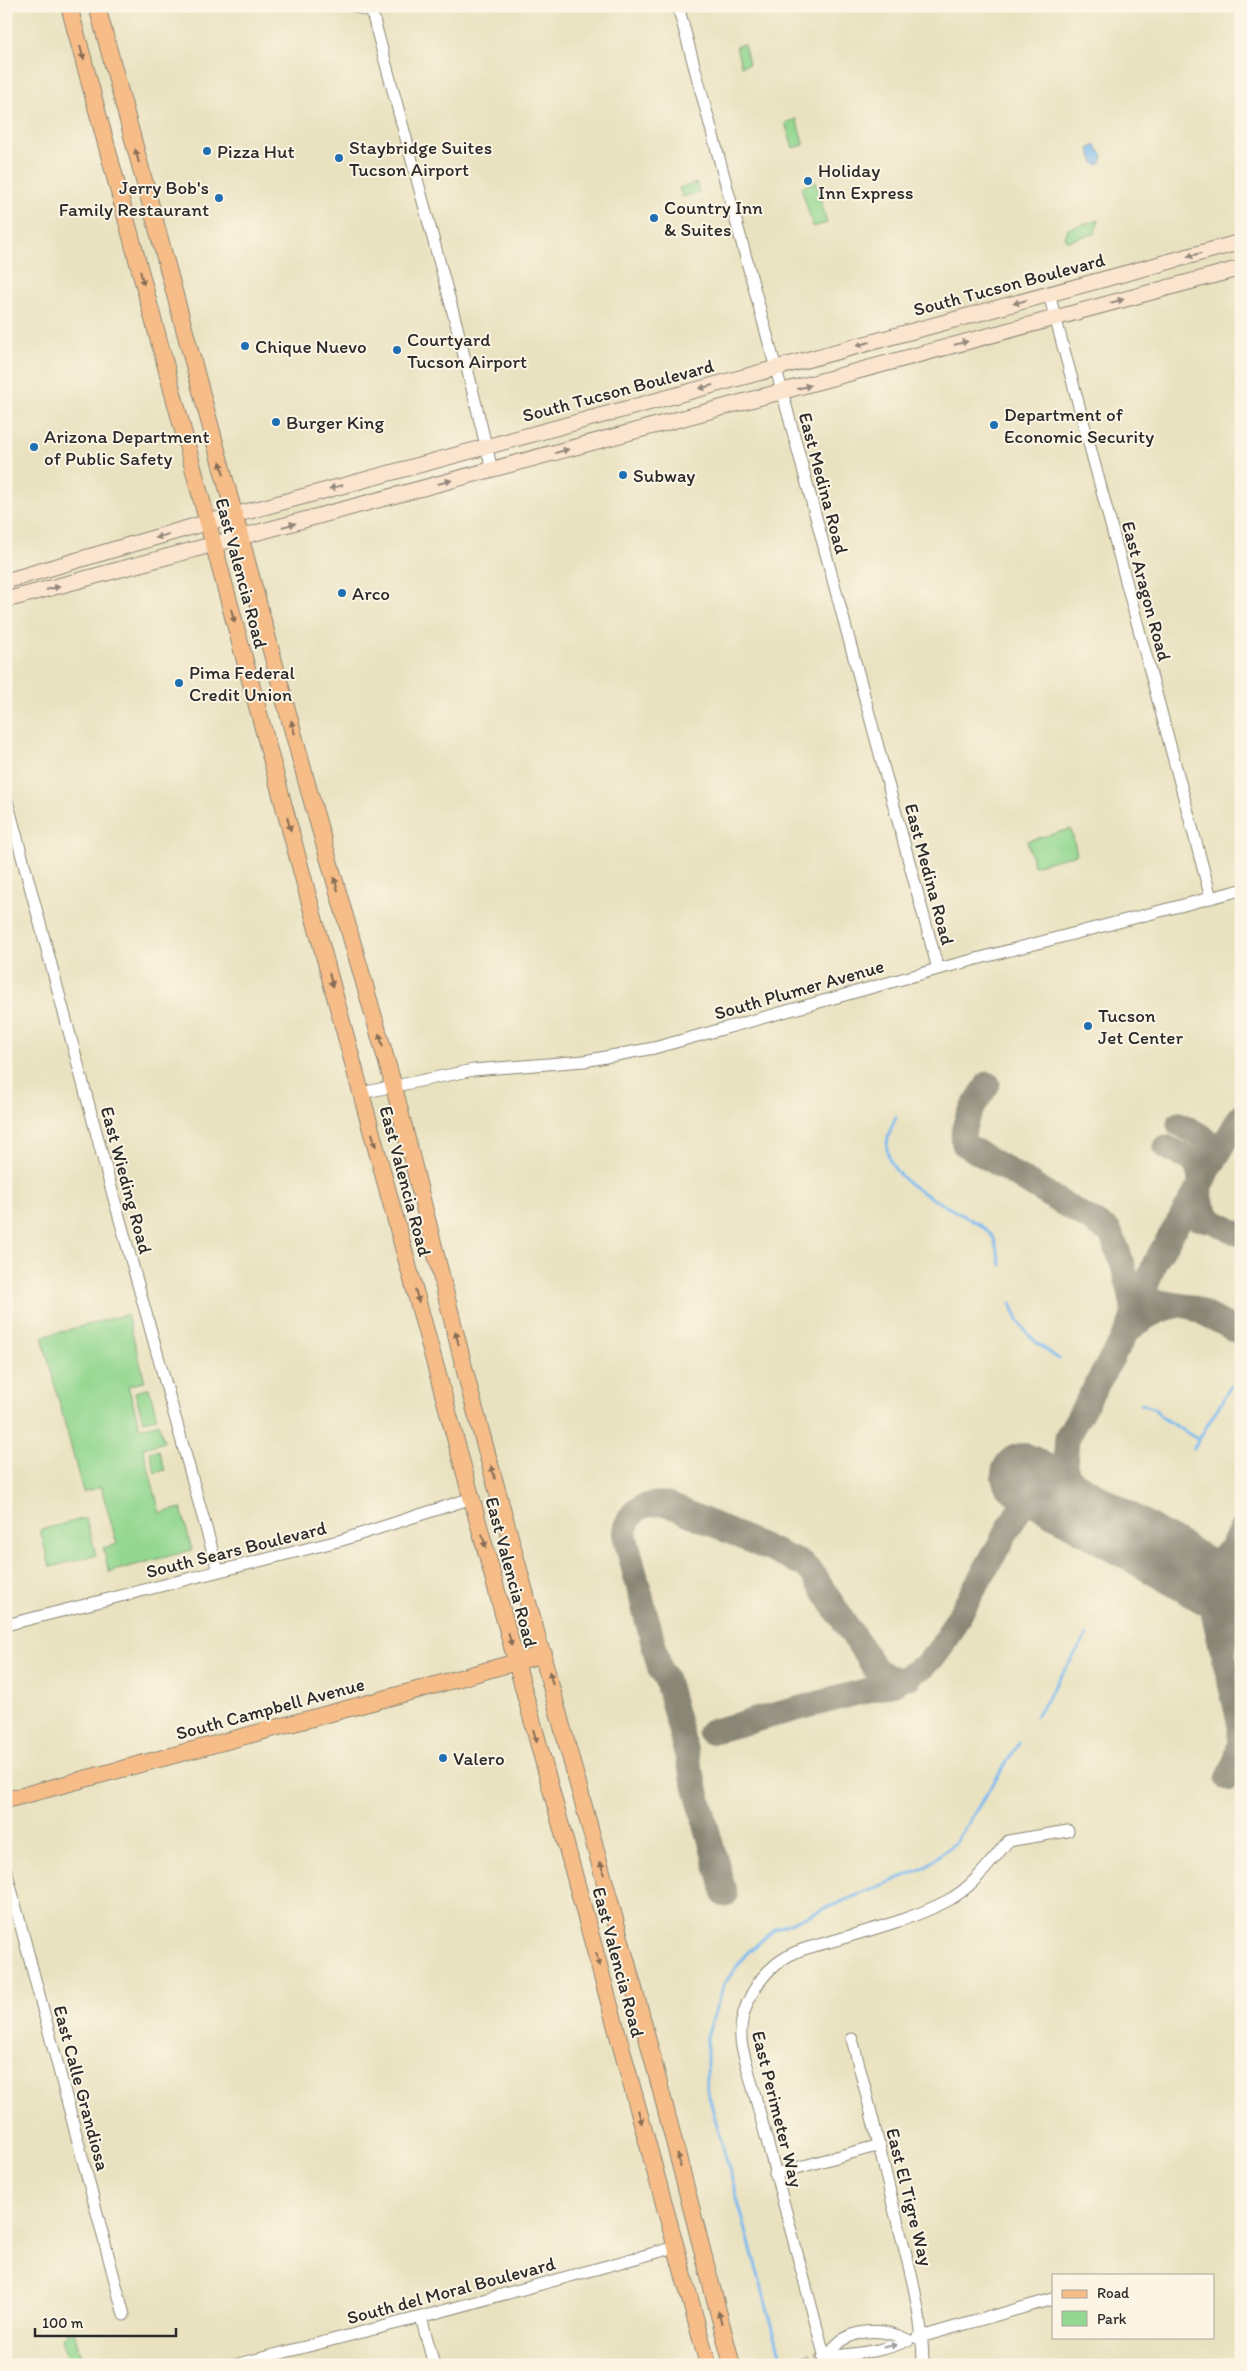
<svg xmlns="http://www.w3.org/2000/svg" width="1247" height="2371" viewBox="0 0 1247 2371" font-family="Itim,sans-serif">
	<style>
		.green { fill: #93d790; stroke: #5f815e }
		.water { fill: #7bbaef; stroke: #53728d }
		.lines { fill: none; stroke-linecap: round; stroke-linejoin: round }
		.stream { stroke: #7bbaef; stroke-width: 3 }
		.taxiway { stroke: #8a8676; stroke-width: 25 }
		.runway { stroke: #8a8676; stroke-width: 64 }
		.minor-tunnel { stroke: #c3bda2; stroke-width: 11; stroke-dasharray: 11 5.5; stroke-linecap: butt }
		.minor-casing { stroke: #8a8676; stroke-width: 13 }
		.secondary-casing { stroke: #8a8676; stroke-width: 17 }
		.primary-casing { stroke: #8a8676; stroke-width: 18 }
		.minor { stroke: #fff; stroke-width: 11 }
		.secondary { stroke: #fce5cf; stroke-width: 15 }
		.primary { stroke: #f7bd88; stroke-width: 16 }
		.oneway { fill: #876d55 }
		.oneway2 { fill: #94887d }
		.oneway3 { fill: #a0a0a0 }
		.poi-dot { fill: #1f6fb2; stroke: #fcf5e5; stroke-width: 2 }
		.labels { text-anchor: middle; stroke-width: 4; stroke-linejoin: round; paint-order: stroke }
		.poi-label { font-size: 19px; fill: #2b2b2b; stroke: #fcf5e5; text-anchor: start }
		.street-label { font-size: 19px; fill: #2b2b2b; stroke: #fcf5e5 }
	</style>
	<rect width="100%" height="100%" fill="#fcf5e5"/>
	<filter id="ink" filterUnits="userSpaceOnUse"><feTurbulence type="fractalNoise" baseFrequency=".02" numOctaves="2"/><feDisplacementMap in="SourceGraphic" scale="10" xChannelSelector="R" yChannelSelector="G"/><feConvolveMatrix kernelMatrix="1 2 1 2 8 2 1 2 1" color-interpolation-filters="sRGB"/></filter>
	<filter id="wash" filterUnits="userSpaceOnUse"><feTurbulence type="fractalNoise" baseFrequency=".0096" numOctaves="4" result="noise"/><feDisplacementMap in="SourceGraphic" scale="20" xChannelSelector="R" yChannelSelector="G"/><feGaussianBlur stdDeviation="1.12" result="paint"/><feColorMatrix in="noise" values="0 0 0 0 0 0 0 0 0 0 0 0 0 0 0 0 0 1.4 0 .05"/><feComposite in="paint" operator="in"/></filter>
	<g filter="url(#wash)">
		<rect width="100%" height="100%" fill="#e9e2c0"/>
		<path class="green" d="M744 44 749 64 741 66 736 46Z
			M796 119 804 145 793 148 785 123Z
			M816 182 827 223 813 227 801 187Z
			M697 183 699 193 682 197 679 188Z
			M1099 220 1094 234 1067 241 1064 234 1068 233 1067 229Z
			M1071 829 1077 854 1034 866 1027 841Z
			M127 1314 145 1381 128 1386 140 1428 159 1423 164 1442 143 1448 160 1513 181 1508 192 1550 109 1572 103 1548 117 1544 101 1487 83 1492 42 1337Z
			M149 1388 157 1418 143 1421 135 1392Z
			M159 1450 165 1470 155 1473 150 1452Z
			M86 1518 96 1555 50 1567 40 1530Z
			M74 2331 83 2365H70L62 2339 66 2333Z"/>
		<path class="water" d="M1095 145 1103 156 1101 163 1097 165 1094 163 1089 149Z"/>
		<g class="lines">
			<path class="stream" d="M896 1117C892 1126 887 1136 887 1146 887 1189 962 1208 989 1232L994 1239 1001 1265
				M1011 1303C1020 1331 1035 1343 1059 1359
				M1141 1404 1155 1409 1161 1417 1199 1440
				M1193 1449 1231 1386
				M1036 1716 1087 1635
				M783 2365 707 2089V2036L724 1984 746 1954 775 1929 924 1868 956 1842 1019 1743"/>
			<path class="taxiway" d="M988 1084C977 1102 959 1122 964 1144L1109 1231C1118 1246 1134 1298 1133 1314 1132 1320 1129 1327 1126 1333
				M1179 1124C1196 1133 1218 1140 1212 1163
				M1166 1147C1174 1151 1184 1155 1191 1160 1210 1176 1188 1198 1213 1221
				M1197 1218 1213 1221 1236 1233
				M1160 1302 1192 1307 1241 1333
				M1134 1318 1155 1262 1241 1115
				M1081 1508 1065 1467 1067 1437 1126 1333C1142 1318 1155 1311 1175 1306
				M1229 1551C1224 1569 1229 1583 1241 1597
				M1180 1565C1199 1567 1215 1565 1229 1550
				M1223 1657C1224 1643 1228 1632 1241 1624
				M710 1732 895 1683 923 1667 940 1649 1035 1482
				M1228 1779C1237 1762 1241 1745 1240 1725L1209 1596 1214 1577 1241 1530
				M725 1895 666 1679 660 1669 625 1536C627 1510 643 1502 667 1504L803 1564 812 1573 876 1670C888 1679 896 1679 910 1677"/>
			<path class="runway" d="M1023 1475 1241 1601"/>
		</g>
	</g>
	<g filter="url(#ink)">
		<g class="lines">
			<path class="minor-tunnel" d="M800 2365 823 2358"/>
			<defs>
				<path id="minor" d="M354 6 365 10 376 6
					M678 6 938 969
					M371 9 457 327 492 470
					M1049 294 1211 898
					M6 797 113 1195 218 1571
					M361 1093 473 1070 584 1061 654 1048 938 969 1241 890
					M6 1625 342 1540 472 1498
					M6 1870 124 2315
					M852 2039C867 2094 880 2149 893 2205 907 2258 923 2310 923 2365
					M775 2174 880 2145
					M421 2317 434 2365
					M917 2338 1053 2299
					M823 2358C851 2353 882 2353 908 2340 887 2330 866 2327 844 2339 837 2342 831 2352 825 2358
					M825 2358 742 2047C735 2010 761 1967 796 1952 808 1947 823 1944 836 1940 873 1929 912 1919 947 1901 972 1888 991 1862 1008 1841L1068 1831
					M235 2365 421 2317 676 2247"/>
				<path id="secondary" d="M6 581 198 525 1241 242
					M6 600 1241 268"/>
				<path id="primary" d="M69 6 361 1093 708 2365
					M97 6 309 791 394 1087 471 1395 641 2014 732 2365
					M6 1800 432 1686 544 1654"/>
			</defs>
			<use href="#minor" class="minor-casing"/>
			<use href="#secondary" class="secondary-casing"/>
			<use href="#primary" class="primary-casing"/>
			<use href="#minor" class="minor"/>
			<use href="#secondary" class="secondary"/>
			<use href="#primary" class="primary"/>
		</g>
		<defs><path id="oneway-solid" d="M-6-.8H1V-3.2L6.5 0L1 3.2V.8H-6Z" transform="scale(1.25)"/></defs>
		<g class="oneway">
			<use href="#oneway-solid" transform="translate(82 53) rotate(75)"/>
			<use href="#oneway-solid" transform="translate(137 156) rotate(-105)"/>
			<use href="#oneway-solid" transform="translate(142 278) rotate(75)"/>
			<use href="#oneway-solid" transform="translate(222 468) rotate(-105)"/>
			<use href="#oneway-solid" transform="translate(233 616) rotate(75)"/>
			<use href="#oneway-solid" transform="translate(293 727) rotate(-105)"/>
			<use href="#oneway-solid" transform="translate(289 824) rotate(75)"/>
			<use href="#oneway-solid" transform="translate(336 884) rotate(-106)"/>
			<use href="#oneway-solid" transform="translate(331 980) rotate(75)"/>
			<use href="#oneway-solid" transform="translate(381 1040) rotate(-106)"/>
			<use href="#oneway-solid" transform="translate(374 1140) rotate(75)"/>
			<use href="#oneway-solid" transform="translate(417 1296) rotate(75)"/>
			<use href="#oneway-solid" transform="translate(457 1338) rotate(-104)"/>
			<use href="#oneway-solid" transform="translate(493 1472) rotate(-106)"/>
			<use href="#oneway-solid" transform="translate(484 1541) rotate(75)"/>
			<use href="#oneway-solid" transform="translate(510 1639) rotate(75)"/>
			<use href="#oneway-solid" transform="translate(551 1678) rotate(-105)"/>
			<use href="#oneway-solid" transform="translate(535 1736) rotate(75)"/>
			<use href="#oneway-solid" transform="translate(602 1868) rotate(-105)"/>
			<use href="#oneway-solid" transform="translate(598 1960) rotate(75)"/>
			<use href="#oneway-solid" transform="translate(640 2117) rotate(75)"/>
			<use href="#oneway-solid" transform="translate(679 2160) rotate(-104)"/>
			<use href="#oneway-solid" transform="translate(720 2318) rotate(-104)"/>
		</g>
		<g class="oneway2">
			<use href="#oneway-solid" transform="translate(1194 255) rotate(165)"/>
			<use href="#oneway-solid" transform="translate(1117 301) rotate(-15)"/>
			<use href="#oneway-solid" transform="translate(1020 302) rotate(165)"/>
			<use href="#oneway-solid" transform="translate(961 343) rotate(-15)"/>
			<use href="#oneway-solid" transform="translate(863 344) rotate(165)"/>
			<use href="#oneway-solid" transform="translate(706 387) rotate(165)"/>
			<use href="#oneway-solid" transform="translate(804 387) rotate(-15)"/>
			<use href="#oneway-solid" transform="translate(562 451) rotate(-15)"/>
			<use href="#oneway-solid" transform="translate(445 482) rotate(-15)"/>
			<use href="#oneway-solid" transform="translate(336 487) rotate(165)"/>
			<use href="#oneway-solid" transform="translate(289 525) rotate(-15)"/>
			<use href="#oneway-solid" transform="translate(162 536) rotate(164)"/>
			<use href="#oneway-solid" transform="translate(53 588) rotate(-15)"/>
		</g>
		<use class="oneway3" href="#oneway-solid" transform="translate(890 2346) rotate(-11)"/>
	</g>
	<g class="poi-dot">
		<circle cx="207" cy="151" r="5"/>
		<circle cx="339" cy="158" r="5"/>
		<circle cx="808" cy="181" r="5"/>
		<circle cx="219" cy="198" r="5"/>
		<circle cx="654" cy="218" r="5"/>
		<circle cx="245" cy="346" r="5"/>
		<circle cx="397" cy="350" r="5"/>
		<circle cx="276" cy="422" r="5"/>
		<circle cx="994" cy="425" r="5"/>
		<circle cx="34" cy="447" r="5"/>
		<circle cx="623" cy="475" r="5"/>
		<circle cx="342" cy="593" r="5"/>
		<circle cx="179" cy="683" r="5"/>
		<circle cx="1088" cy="1026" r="5"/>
		<circle cx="443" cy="1758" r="5"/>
	</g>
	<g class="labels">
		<g class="poi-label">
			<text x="349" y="154">Staybridge Suites<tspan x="349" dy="22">Tucson Airport</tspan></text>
			<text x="217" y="158">Pizza Hut</text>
			<text x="818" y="177">Holiday<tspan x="818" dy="22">Inn Express</tspan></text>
			<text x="209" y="194" text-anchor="end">Jerry Bob's<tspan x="209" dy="22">Family Restaurant</tspan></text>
			<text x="664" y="214">Country Inn<tspan x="664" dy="22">&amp; Suites</tspan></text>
			<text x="407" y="346">Courtyard<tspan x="407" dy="22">Tucson Airport</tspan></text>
			<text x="255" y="353">Chique Nuevo</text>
			<text x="1004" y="421">Department of<tspan x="1004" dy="22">Economic Security</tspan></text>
			<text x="286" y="429">Burger King</text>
			<text x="44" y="443">Arizona Department<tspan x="44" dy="22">of Public Safety</tspan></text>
			<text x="633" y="482">Subway</text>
			<text x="352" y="600">Arco</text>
			<text x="189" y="679">Pima Federal<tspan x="189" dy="22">Credit Union</tspan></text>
			<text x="1098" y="1022">Tucson<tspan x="1098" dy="22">Jet Center</tspan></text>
			<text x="453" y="1765">Valero</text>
		</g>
		<g class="street-label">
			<text transform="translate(1009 284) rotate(-15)" y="7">South Tucson Boulevard</text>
			<text transform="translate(618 390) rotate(-15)" y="7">South Tucson Boulevard</text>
			<text transform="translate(824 483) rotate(75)" y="7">East Medina Road</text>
			<text transform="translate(242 573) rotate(75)" y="7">East Valencia Road</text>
			<text transform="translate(1147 591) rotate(75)" y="7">East Aragon Road</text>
			<text transform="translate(930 874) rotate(75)" y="7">East Medina Road</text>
			<text transform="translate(799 989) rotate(-16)" y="7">South Plumer Avenue</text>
			<text transform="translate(127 1180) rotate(75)" y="7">East Wieding Road</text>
			<text transform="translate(406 1181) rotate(75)" y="7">East Valencia Road</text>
			<text transform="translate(236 1549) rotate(-14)" y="7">South Sears Boulevard</text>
			<text transform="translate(512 1572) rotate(75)" y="7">East Valencia Road</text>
			<text transform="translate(270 1708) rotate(-15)" y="7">South Campbell Avenue</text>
			<text transform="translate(619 1962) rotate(75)" y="7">East Valencia Road</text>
			<text transform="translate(82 2088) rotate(75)" y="7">East Calle Grandiosa</text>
			<text transform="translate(778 2109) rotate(76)" y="7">East Perimeter Way</text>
			<text transform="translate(910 2197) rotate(76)" y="7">East El Tigre Way</text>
			<text transform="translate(451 2290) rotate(-15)" y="7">South del Moral Boulevard</text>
		</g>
	</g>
	<rect width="1247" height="2371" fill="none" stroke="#fcf5e5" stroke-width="25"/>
	<rect x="1052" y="2274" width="162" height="65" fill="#fcf5e5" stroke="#a8a49b"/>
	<rect x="1062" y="2290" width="25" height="8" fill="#f7bd88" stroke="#a8a49b"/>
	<text x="1097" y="2298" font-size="15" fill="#2b2b2b">Road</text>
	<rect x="1062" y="2311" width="25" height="15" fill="#93d790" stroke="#a8a49b"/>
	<text x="1097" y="2324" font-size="15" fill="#2b2b2b">Park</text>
	<path d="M35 2328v8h141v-8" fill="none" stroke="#2b2b2b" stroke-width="2.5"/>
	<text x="42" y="2328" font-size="15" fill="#2b2b2b" stroke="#fcf5e5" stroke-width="4" paint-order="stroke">100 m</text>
</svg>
